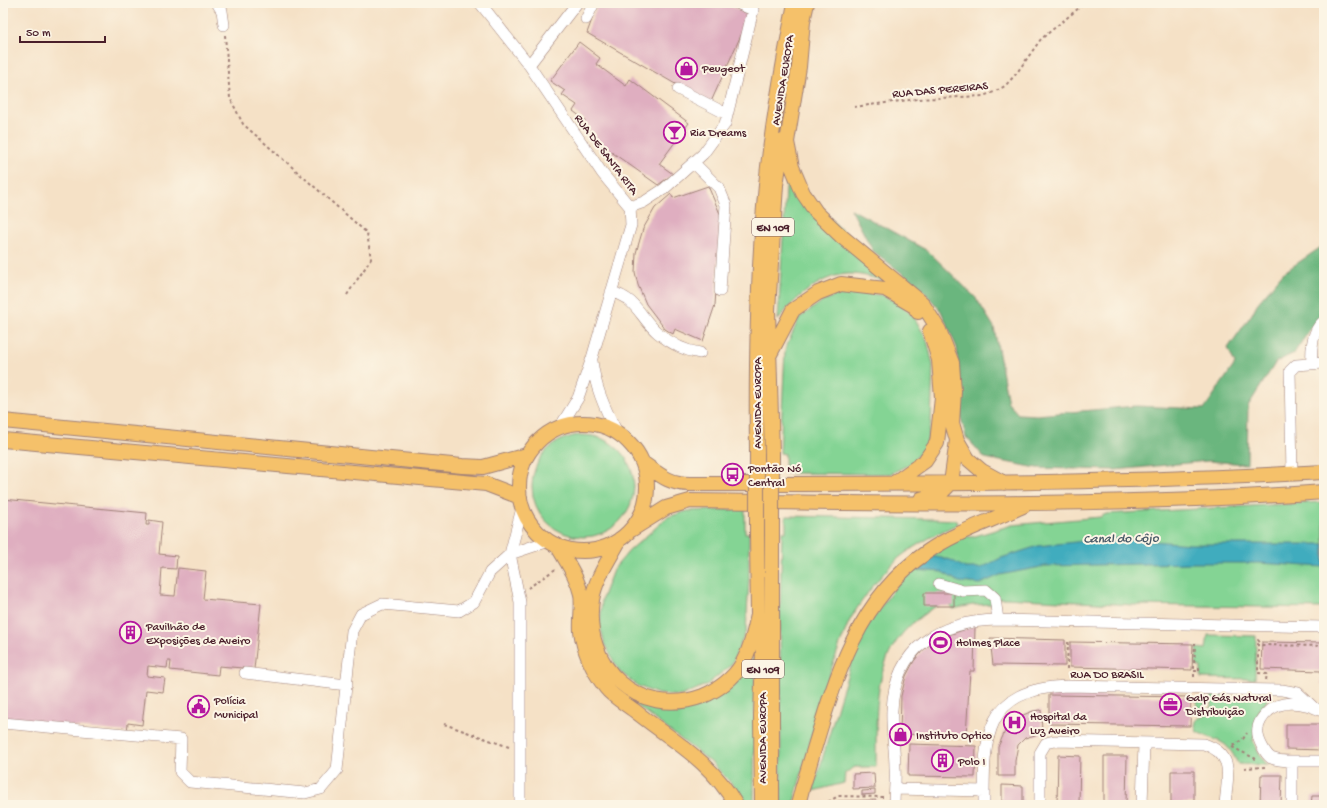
<svg xmlns="http://www.w3.org/2000/svg" width="1327" height="808" viewBox="0 0 1327 808" font-family="'Gochi Hand',sans-serif">
	<style>
		.green { fill: #84d494; stroke: #677a60 }
		.forest { fill: #6bb67e; stroke: #5a6a54 }
		.water { fill: #3facbe; stroke: #446674 }
		.building { fill: #dfaec0 }
		.lines { fill: none; stroke-linecap: round; stroke-linejoin: round }
		.minor-casing { stroke: #a08078; stroke-width: 12 }
		.major-casing { stroke: #a08078; stroke-width: 16 }
		.path { stroke: #a08078; stroke-width: 2; stroke-dasharray: 3 3; stroke-linecap: butt }
		.minor { stroke: #fff; stroke-width: 11 }
		.major { stroke: #f5c16b; stroke-width: 14 }
		.major-bridge-casing { stroke: #a08078; stroke-width: 16; stroke-linecap: butt }
		.major-bridge { stroke: #f5c16b; stroke-width: 14 }
		.labels { text-anchor: middle; stroke-width: 4; stroke-linejoin: round; paint-order: stroke }
		.shield { fill: #fcf5e5; stroke: #7f5f63; stroke-width: 1 }
		.shield-label { font-size: 11px; font-weight: bold; fill: #4a1f2b }
		.poi-label { font-size: 12px; fill: #4a1f2b; stroke: #fcf5e5; text-anchor: start }
		.street-label { font-size: 12px; fill: #4a1f2b; stroke: #fcf5e5 }
		.water-label { font-size: 13px; font-style: italic; fill: #465766; stroke: #fcf5e5 }
	</style>
	<rect width="100%" height="100%" fill="#fcf5e5"/>
	<filter id="ink" filterUnits="userSpaceOnUse"><feTurbulence type="fractalNoise" baseFrequency=".025" numOctaves="2"/><feDisplacementMap in="SourceGraphic" scale="8" xChannelSelector="R" yChannelSelector="G"/><feConvolveMatrix kernelMatrix="1 2 1 2 8 2 1 2 1" color-interpolation-filters="sRGB"/></filter>
	<filter id="wash" filterUnits="userSpaceOnUse"><feTurbulence type="fractalNoise" baseFrequency=".012" numOctaves="4" result="noise"/><feDisplacementMap in="SourceGraphic" scale="16" xChannelSelector="R" yChannelSelector="G"/><feGaussianBlur stdDeviation="0.9" result="paint"/><feColorMatrix in="noise" values="0 0 0 0 0 0 0 0 0 0 0 0 0 0 0 0 0 1.4 0 .05"/><feComposite in="paint" operator="in"/></filter>
	<g filter="url(#wash)">
		<rect width="100%" height="100%" fill="#f5e1c6"/>
		<path class="green" d="M787 173 794 180 893 284C880 280 867 275 854 274 823 272 795 298 778 320Z
			M860 293 882 295 899 303 914 317 927 340 933 365 931 422 926 447 910 464 890 474 785 473V454L780 453 785 350 799 318 820 303 838 294Z
			M532 486a51 51 0 1 1 102 0a51 51 0 1 1-102 0Z
			M1324 502V608L1135 605 1005 598 994 599 993 604 973 605 952 609 949 602C937 604 928 611 919 618 870 655 877 712 876 767H855L845 773 844 783 813 791 840 698 858 642 867 626 899 582 937 552 963 536 972 537 1012 525 1100 517 1106 514Z
			M745 509V533H749V579L746 631 732 664 708 684 681 696 658 694 638 686 619 671 605 645 600 626 602 599 613 570 629 551 668 517 687 511Z
			M786 516 934 519 957 520 958 524C938 533 918 543 900 557 884 570 857 605 848 624 824 681 810 746 793 805H781L780 614 782 532H786Z
			M1208 635 1256 636 1255 679 1201 678V667L1196 666 1197 648 1206 649Z
			M753 658H755L754 805H744L732 784 712 763 628 699 610 682C621 688 632 698 644 703 669 714 700 709 723 693 736 685 745 671 753 658Z
			M1205 695V704L1200 711H1197V700Z
			M1211 696 1264 697 1268 699 1258 711 1253 741 1263 760 1268 765 1238 764C1226 738 1220 743 1197 732L1195 725 1197 719 1209 714 1212 706Z"/>
		<path class="forest" d="M851 209 928 251 976 298 994 327 1008 403 1018 414 1037 415 1136 406 1204 409 1235 364 1228 348 1252 314 1257 304 1283 273 1324 245V316L1309 331 1294 353 1276 362 1248 406 1247 464 1208 461 1115 470 1037 468 985 458 966 437 961 418 957 348 941 311 919 286 873 251Z"/>
		<path class="water" d="M1112 538 1191 544H1324V567L1258 563H1194L1046 566 1000 575 980 584 959 582 942 572 914 570 931 556 951 560 965 568H981L1001 558 1038 546Z"/>
		<g id="blocks">
			<path class="building" d="M598 3H724L750 15 710 104 587 33Z
				M579 42 600 58 596 64 626 86 630 79 689 123 659 164 673 174 658 185 593 139 596 135 582 125 585 120 573 111 577 105 562 95 565 91 550 81Z
				M708 186 721 216 715 305 703 341 675 329 673 334 665 329 646 304 638 285 635 272 636 253 643 229 655 208 671 194 673 198Z
				M3 499 147 513 146 525H149V520L162 522 159 554 177 556 176 569 162 568 160 595 175 596 178 568 206 571 203 599 261 604 254 669 219 666 218 675 170 670 171 661H168L167 668 148 666 147 676 165 678 163 692 146 690 142 725 128 723 127 732 3 720Z
				M924 593H954V606H924Z
				M975 626 974 671H970L966 736 900 734 901 696 906 676 914 661 923 650 937 639Z
				M990 638 1065 640V666L993 665Z
				M1070 642 1193 644 1192 670 1070 667Z
				M1262 642 1324 643V684H1321V671L1261 669Z
				M1049 695 1191 697 1190 726 1049 724Z
				M1041 710 1042 733 1025 738 1018 745 1015 761V776H998V747L1006 729 1018 717 1033 711Z
				M1286 724H1324V750L1286 749Z
				M909 744 976 746 975 777 908 776Z
				M1058 755 1080 756 1079 805H1057Z
				M1104 756H1127L1126 805H1104Z
				M1171 771H1194V803H1171Z
				M874 773 875 788 853 789V774Z
				M1261 775H1282L1281 805H1260Z
				M1002 785 1023 786V805H1002Z
				M875 790V794L862 795V791Z
				M1312 796H1324V805H1311Z
				M876 800V805H838V801Z"/>
		</g>
	</g>
	<g filter="url(#ink)">
		<use href="#blocks" fill-opacity="0" stroke="#a08078" stroke-width="1"/>
		<g class="lines">
			<defs>
				<path id="minor" d="M217 3 222 11 224 25
					M480 3 529 65 602 173 630 207 631 225 592 358 578 398 560 427
					M586 19 594 3
					M529 65 577 3
					M678 89 727 114
					M694 163 719 188 726 205 720 291
					M630 207 644 202 664 189 703 154 725 124 753 10 737 3
					M611 292C637 298 640 318 658 333 670 343 685 351 700 353
					M592 361C595 386 604 407 616 430
					M1312 364C1311 350 1312 330 1324 321
					M1292 474 1290 371 1296 365 1324 363
					M939 584 963 591 986 590 995 598 998 620
					M245 673 347 685
					M3 723 181 739 180 772 190 782 305 793 321 789 337 770 352 631 361 614 382 604 459 611 474 602 490 572 510 554 549 541
					M1292 761H1324
					M895 789 984 791
					M520 805V602L510 554 522 508
					M894 805C894 793 896 780 895 768 895 749 891 729 892 710 895 647 940 621 998 620L1324 627
					M984 805C984 738 983 689 1067 686L1282 690 1298 693 1312 706
					M1040 805V753L1046 743 1054 741 1204 744C1236 755 1227 777 1225 805
					M1142 805 1144 743
					M1292 805V761C1285 761 1278 761 1271 758 1267 755 1264 750 1262 746 1257 737 1256 728 1261 720 1275 697 1303 701 1324 712"/>
				<path id="major" d="M803 21 799 67 787 142 792 167 803 193 816 212 841 236 922 303 939 330 952 363 954 391 952 423 957 440 968 459 982 471 1004 483
					M801 30 807 3
					M769 356 793 310 818 293 841 284 885 289 914 306 918 312
					M3 421 462 466 483 467 527 455
					M519 487a64 64 0 1 1 128 0a64 64 0 1 1-128 0Z
					M3 440 486 484 520 497
					M757 454C756 364 757 274 766 185 772 124 783 63 795 3
					M772 454 768 310 776 185 783 141
					M643 463C660 475 669 484 690 484 901 484 1113 484 1324 472
					M894 483 925 461 937 443 942 398 939 360 930 331
					M921 499 941 493 951 483 957 440
					M631 530 666 508 690 501C901 504 1113 507 1324 492
					M772 532V805
					M757 533 758 615 763 649 761 716 762 805
					M620 539C610 558 595 579 592 600 582 666 638 720 703 696 718 690 734 678 742 664 751 648 754 632 758 615
					M557 545C566 561 577 576 581 594 583 606 580 619 581 631 584 653 593 671 606 688 613 697 626 704 635 711 674 742 710 760 736 805
					M798 805 802 789C829 704 847 606 927 552 957 531 992 521 1025 505"/>
			</defs>
			<use href="#minor" class="minor-casing"/>
			<use href="#major" class="major-casing"/>
			<path class="path" d="M225 35 230 98 243 124 367 233 371 259 347 295
				M854 107 917 99 983 96 994 92 1005 86 1016 74 1041 39 1085 3
				M528 588 557 568
				M1067 669 1068 641
				M1194 677V671H1199V668H1194L1195 643
				M1266 680 1267 674 1258 673V640L1262 645 1324 646
				M444 724 509 747
				M1233 746 1243 739 1247 733
				M1232 747 1256 759
				M1244 768 1266 767
				M823 805 838 796 883 797"/>
			<use href="#minor" class="minor"/>
			<use href="#major" class="major"/>
			<defs>
				<path id="major-bridge" d="M772 454V532
					M757 533V454"/>
			</defs>
			<use href="#major-bridge" class="major-bridge-casing"/>
			<use href="#major-bridge" class="major-bridge"/>
		</g>
	</g>
	<defs>
		<symbol id="shop-ring" viewBox="-11 -11 22 22"><circle r="9.5" fill="#fcf5e5" stroke="#b5179e" stroke-width="1.5"/><path d="M-5-2.5h2.3a2.7 3.5 0 0 1 5.4 0H5L5.5 6h-11ZM-1.5-2.5h3a1.5 2.3 0 0 0-3 0Z" fill="#b5179e"/></symbol>
		<symbol id="bar-ring" viewBox="-11 -11 22 22"><circle r="9.5" fill="#fcf5e5" stroke="#b5179e" stroke-width="1.5"/><path d="M-6-5H6L.8 .8V4.5H3.5V6h-7V4.5H-.8V.8Z" fill="#b5179e"/></symbol>
		<symbol id="bus-ring" viewBox="-11 -11 22 22"><circle r="9.5" fill="#fcf5e5" stroke="#b5179e" stroke-width="1.5"/><path d="M-5-6H5V4H4V6H2V4H-2V6H-4V4H-5ZM-3.5-4V0h7V-4ZM-3.5 1.2v1.5H-2V1.2ZM2 1.2v1.5H3.5V1.2Z" fill="#b5179e"/></symbol>
		<symbol id="building-ring" viewBox="-11 -11 22 22"><circle r="9.5" fill="#fcf5e5" stroke="#b5179e" stroke-width="1.5"/><path d="M-4-6H4V6H1V3H-1V6H-4ZM-2.5-4.3h1.7v1.8h-1.7ZM.8-4.3h1.7v1.8H.8ZM-2.5-1h1.7V.8h-1.7ZM.8-1h1.7V.8H.8Z" fill="#b5179e"/></symbol>
		<symbol id="stadium-ring" viewBox="-11 -11 22 22"><circle r="9.5" fill="#fcf5e5" stroke="#b5179e" stroke-width="1.5"/><path d="M0-5a6.5 5 0 1 0 0 10a6.5 5 0 1 0 0-10ZM-3.5-1.8h7v3.6h-7Z" fill="#b5179e"/></symbol>
		<symbol id="office-ring" viewBox="-11 -11 22 22"><circle r="9.5" fill="#fcf5e5" stroke="#b5179e" stroke-width="1.5"/><path d="M-6-3h4V-5.5h4V-3h4V5H-6ZM-1-4.5V-3h2v-1.5ZM-6 0V1H6V0Z" fill="#b5179e"/></symbol>
		<symbol id="civic-ring" viewBox="-11 -11 22 22"><circle r="9.5" fill="#fcf5e5" stroke="#b5179e" stroke-width="1.5"/><path d="M-.6-6.5H3V-4.5H.6V-3L4-1V1h2V6H-6V1h2V-1L-.6-3ZM-1.2 2.5V6h2.4V2.5Z" fill="#b5179e"/></symbol>
		<symbol id="hospital-ring" viewBox="-11 -11 22 22"><circle r="9.5" fill="#fcf5e5" stroke="#b5179e" stroke-width="1.5"/><path d="M-5-5h3v3.5h4V-5h3V5h-3V1.5h-4V5h-3Z" fill="#b5179e"/></symbol>
	</defs>
	<g fill-rule="evenodd">
		<use href="#shop-ring" x="674" y="56" width="25" height="25"/>
		<use href="#bar-ring" x="662" y="120" width="25" height="25"/>
		<use href="#bus-ring" x="720" y="462" width="25" height="25"/>
		<use href="#building-ring" x="118" y="620" width="25" height="25"/>
		<use href="#stadium-ring" x="928" y="630" width="25" height="25"/>
		<use href="#office-ring" x="1158" y="692" width="25" height="25"/>
		<use href="#civic-ring" x="186" y="694" width="25" height="25"/>
		<use href="#hospital-ring" x="1002" y="710" width="25" height="25"/>
		<use href="#shop-ring" x="888" y="722" width="25" height="25"/>
		<use href="#building-ring" x="930" y="748" width="25" height="25"/>
	</g>
	<g class="labels">
		<g class="shield">
			<rect x="752" y="218" width="42" height="18" rx="3"/>
			<rect x="742" y="660" width="42" height="18" rx="3"/>
		</g>
		<g class="shield-label">
			<text x="773" y="231">EN 109</text>
			<text x="763" y="673">EN 109</text>
		</g>
		<g class="poi-label">
			<text x="702" y="72">Peugeot</text>
			<text x="690" y="136">Ria Dreams</text>
			<text x="748" y="472">Pontão Nó<tspan x="748" dy="14">Central</tspan></text>
			<text x="146" y="630">Pavilhão de<tspan x="146" dy="14">Exposições de Aveiro</tspan></text>
			<text x="956" y="646">Holmes Place</text>
			<text x="1186" y="701">Galp Gás Natural<tspan x="1186" dy="14">Distribuição</tspan></text>
			<text x="214" y="704">Polícia<tspan x="214" dy="14">Municipal</tspan></text>
			<text x="1030" y="720">Hospital da<tspan x="1030" dy="14">Luz Aveiro</tspan></text>
			<text x="916" y="739">Instituto Optico</text>
			<text x="958" y="765">Polo I</text>
		</g>
		<g class="street-label">
			<text transform="translate(782 80) rotate(-81)" y="4">AVENIDA EUROPA</text>
			<text transform="translate(940 89) rotate(-5)" y="4">RUA DAS PEREIRAS</text>
			<text transform="translate(607 154) rotate(53)" y="4">RUA DE SANTA RITA</text>
			<text transform="translate(757 403) rotate(-90)" y="4">AVENIDA EUROPA</text>
			<text x="1107" y="678">RUA DO BRASIL</text>
			<text transform="translate(762 738) rotate(-90)" y="4">AVENIDA EUROPA</text>
		</g>
		<g class="water-label">
			<text transform="translate(1121 537) rotate(-1)" y="5">Canal do Côjo</text>
		</g>
	</g>
	<rect width="1327" height="808" fill="none" stroke="#fcf5e5" stroke-width="16"/>
	<path d="M20 36v6h85v-6" fill="none" stroke="#4a1f2b" stroke-width="2"/>
	<text x="26" y="36" font-size="12" fill="#4a1f2b" stroke="#fcf5e5" stroke-width="3" paint-order="stroke">50 m</text>
</svg>
